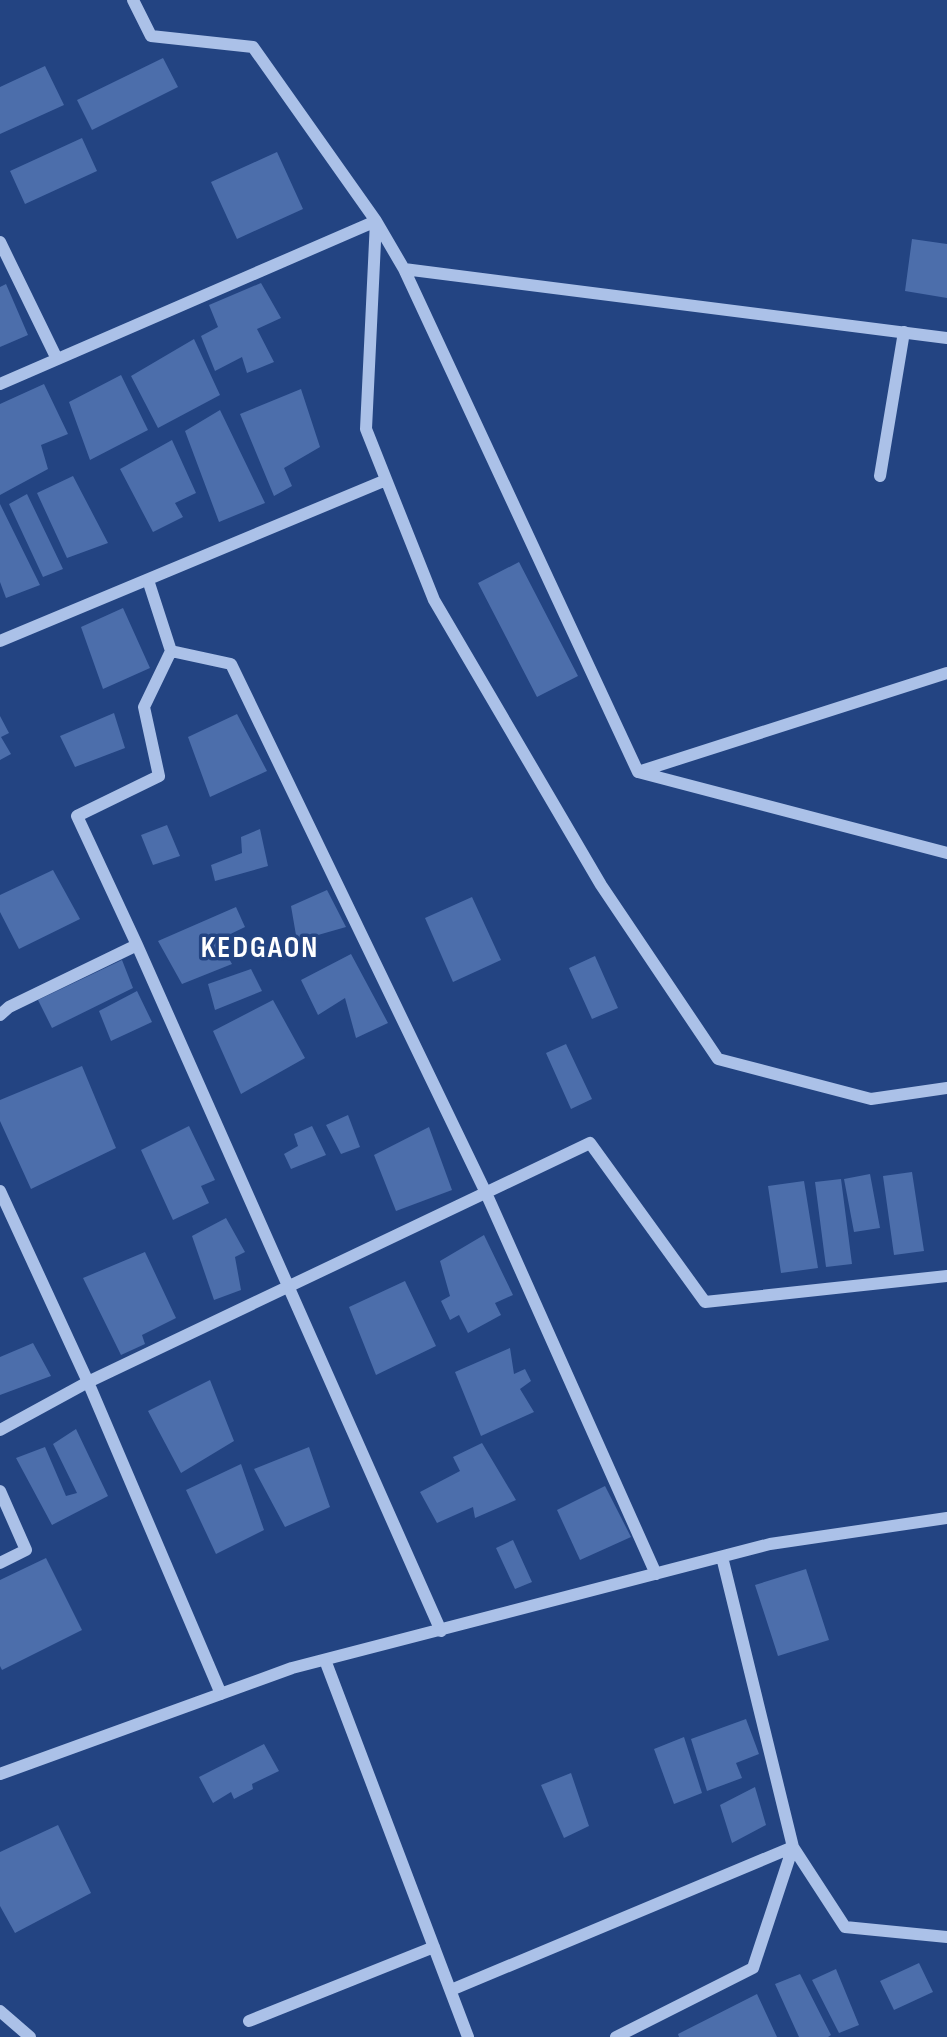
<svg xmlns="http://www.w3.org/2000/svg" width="947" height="2037" viewBox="0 0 947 2037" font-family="'Sofia Sans Condensed',sans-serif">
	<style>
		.building { fill: #4c6eab }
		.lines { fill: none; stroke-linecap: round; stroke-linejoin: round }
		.minor { stroke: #abc1e8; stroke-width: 12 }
		.labels { text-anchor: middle; stroke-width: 7; stroke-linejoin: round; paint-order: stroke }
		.district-label { font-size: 30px; font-weight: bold; letter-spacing: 2px; fill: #fff; stroke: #234482 }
	</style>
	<rect width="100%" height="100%" fill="#234482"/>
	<path class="building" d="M163 58 178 87 92 130 77 100Z
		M45 66 64 105 0 134V87Z
		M82 138 97 171 25 204 10 171Z
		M277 152 303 209 237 239 211 182Z
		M912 239 947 244V298L905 291Z
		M261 283 281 318 257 329 274 362 247 373 242 357 215 371 201 336 218 327 209 305Z
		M6 284 28 335 0 347V287Z
		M194 339 220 395 158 428 131 376Z
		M121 375 148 430 90 460 69 402Z
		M44 384 68 434 41 445 48 469 0 495V404Z
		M301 389 320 447 284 468 292 486 274 496 240 414Z
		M220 410 265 503 219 522 185 431Z
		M172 440 196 493 175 503 183 517 153 532 120 469Z
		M73 476 108 543 67 558 37 493Z
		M27 494 63 569 43 577 9 504Z
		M0 504 40 585 6 598 0 582Z
		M519 562 578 676 537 697 478 583Z
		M123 608 150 668 103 689 81 627Z
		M114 713 125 748 75 767 60 736Z
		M237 714 267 771 210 797 188 737Z
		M0 716 9 733 1 737 11 754 0 760Z
		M167 825 180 856 153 865 141 835Z
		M260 829 268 866 215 881 211 865 242 853 241 837Z
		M53 870 80 919 19 949 0 912V895Z
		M327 890 346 927 297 941 291 906Z
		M472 897 501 960 453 982 425 918Z
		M236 907 245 927 218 940 232 964 182 984 158 941Z
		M351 954 388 1023 356 1038 345 998 318 1015 301 980Z
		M595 956 618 1008 592 1019 569 968Z
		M122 960 133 988 52 1028 38 1000Z
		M251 969 262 991 215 1010 208 984Z
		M137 991 152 1022 111 1041 99 1011Z
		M273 1000 305 1058 241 1094 213 1031Z
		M566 1044 592 1099 571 1109 546 1053Z
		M82 1066 116 1148 31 1189 0 1121V1100Z
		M348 1115 360 1147 341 1154 326 1125Z
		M189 1126 215 1180 201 1186 209 1203 173 1220 141 1150Z
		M312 1126 326 1155 291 1169 284 1154 298 1146 294 1134Z
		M429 1127 452 1190 396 1211 374 1155Z
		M912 1172 924 1251 894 1255 883 1176Z
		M870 1174 880 1228 854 1232 844 1179Z
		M841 1179 852 1264 826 1267 815 1182Z
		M804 1181 818 1268 781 1273 768 1186Z
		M226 1218 245 1252 235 1257 241 1290 214 1300 192 1236Z
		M484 1235 513 1295 495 1303 501 1315 468 1333 459 1315 450 1320 441 1301 450 1296 440 1261Z
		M145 1252 176 1318 142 1335 145 1344 121 1355 83 1278Z
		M405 1281 436 1346 376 1375 349 1307Z
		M33 1343 51 1376 0 1395V1357Z
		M510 1348 514 1374 525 1369 531 1381 520 1389 534 1412 481 1436 455 1372Z
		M210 1380 234 1441 181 1473 148 1411Z
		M76 1429 108 1496 52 1525 16 1458 45 1447 66 1496 77 1493 53 1444Z
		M482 1443 516 1500 475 1518 473 1507 437 1523 420 1492 460 1471 453 1457Z
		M309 1447 330 1507 285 1527 254 1469Z
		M241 1464 264 1530 216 1554 186 1490Z
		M605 1486 631 1537 580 1560 557 1510Z
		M513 1540 532 1582 515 1589 496 1548Z
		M46 1558 82 1630 2 1670 0 1666V1580Z
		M806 1569 829 1640 778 1656 755 1585Z
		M746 1719 759 1754 736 1763 742 1778 707 1791 691 1739Z
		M684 1737 702 1793 674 1804 654 1749Z
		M264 1744 279 1771 252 1784 253 1789 234 1799 231 1792 213 1803 199 1777Z
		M571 1773 589 1826 564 1838 541 1785Z
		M755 1787 766 1825 732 1843 720 1805Z
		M58 1825 91 1893 15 1933 0 1906V1852Z
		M919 1963 933 1992 894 2010 880 1981Z
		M836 1969 859 2025 839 2033 812 1980Z
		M800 1974 831 2035 828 2037H799L775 1984Z
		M757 1994 777 2037H679L678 2034Z"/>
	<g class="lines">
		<path class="minor" d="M133 0 151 36 253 47 376 221 404 269 638 772
			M376 221 366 429 434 600 601 885 718 1059 871 1099 947 1088
			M0 242 57 359
			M404 269 947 338
			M0 384 376 221
			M880 476 904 332
			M148 580 171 651 144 707 159 776 77 816 137 945 441 1631
			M0 641 386 480
			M171 651 231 664 486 1193 656 1574
			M638 772 947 673
			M638 772 947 853
			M0 1015 9 1007 137 945
			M0 1191 88 1382 221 1694
			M0 1430 88 1382 590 1143 705 1302 947 1276
			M0 1491 26 1550 0 1563
			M325 1660 468 2037
			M0 1774 292 1668 770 1544 947 1518
			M451 1990 793 1847 845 1927 947 1937
			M0 2011 30 2037
			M249 2021 434 1947
			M616 2037 753 1968 793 1847 722 1557"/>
	</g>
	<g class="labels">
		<g class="district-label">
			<text x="260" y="957">KEDGAON</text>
		</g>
	</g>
</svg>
